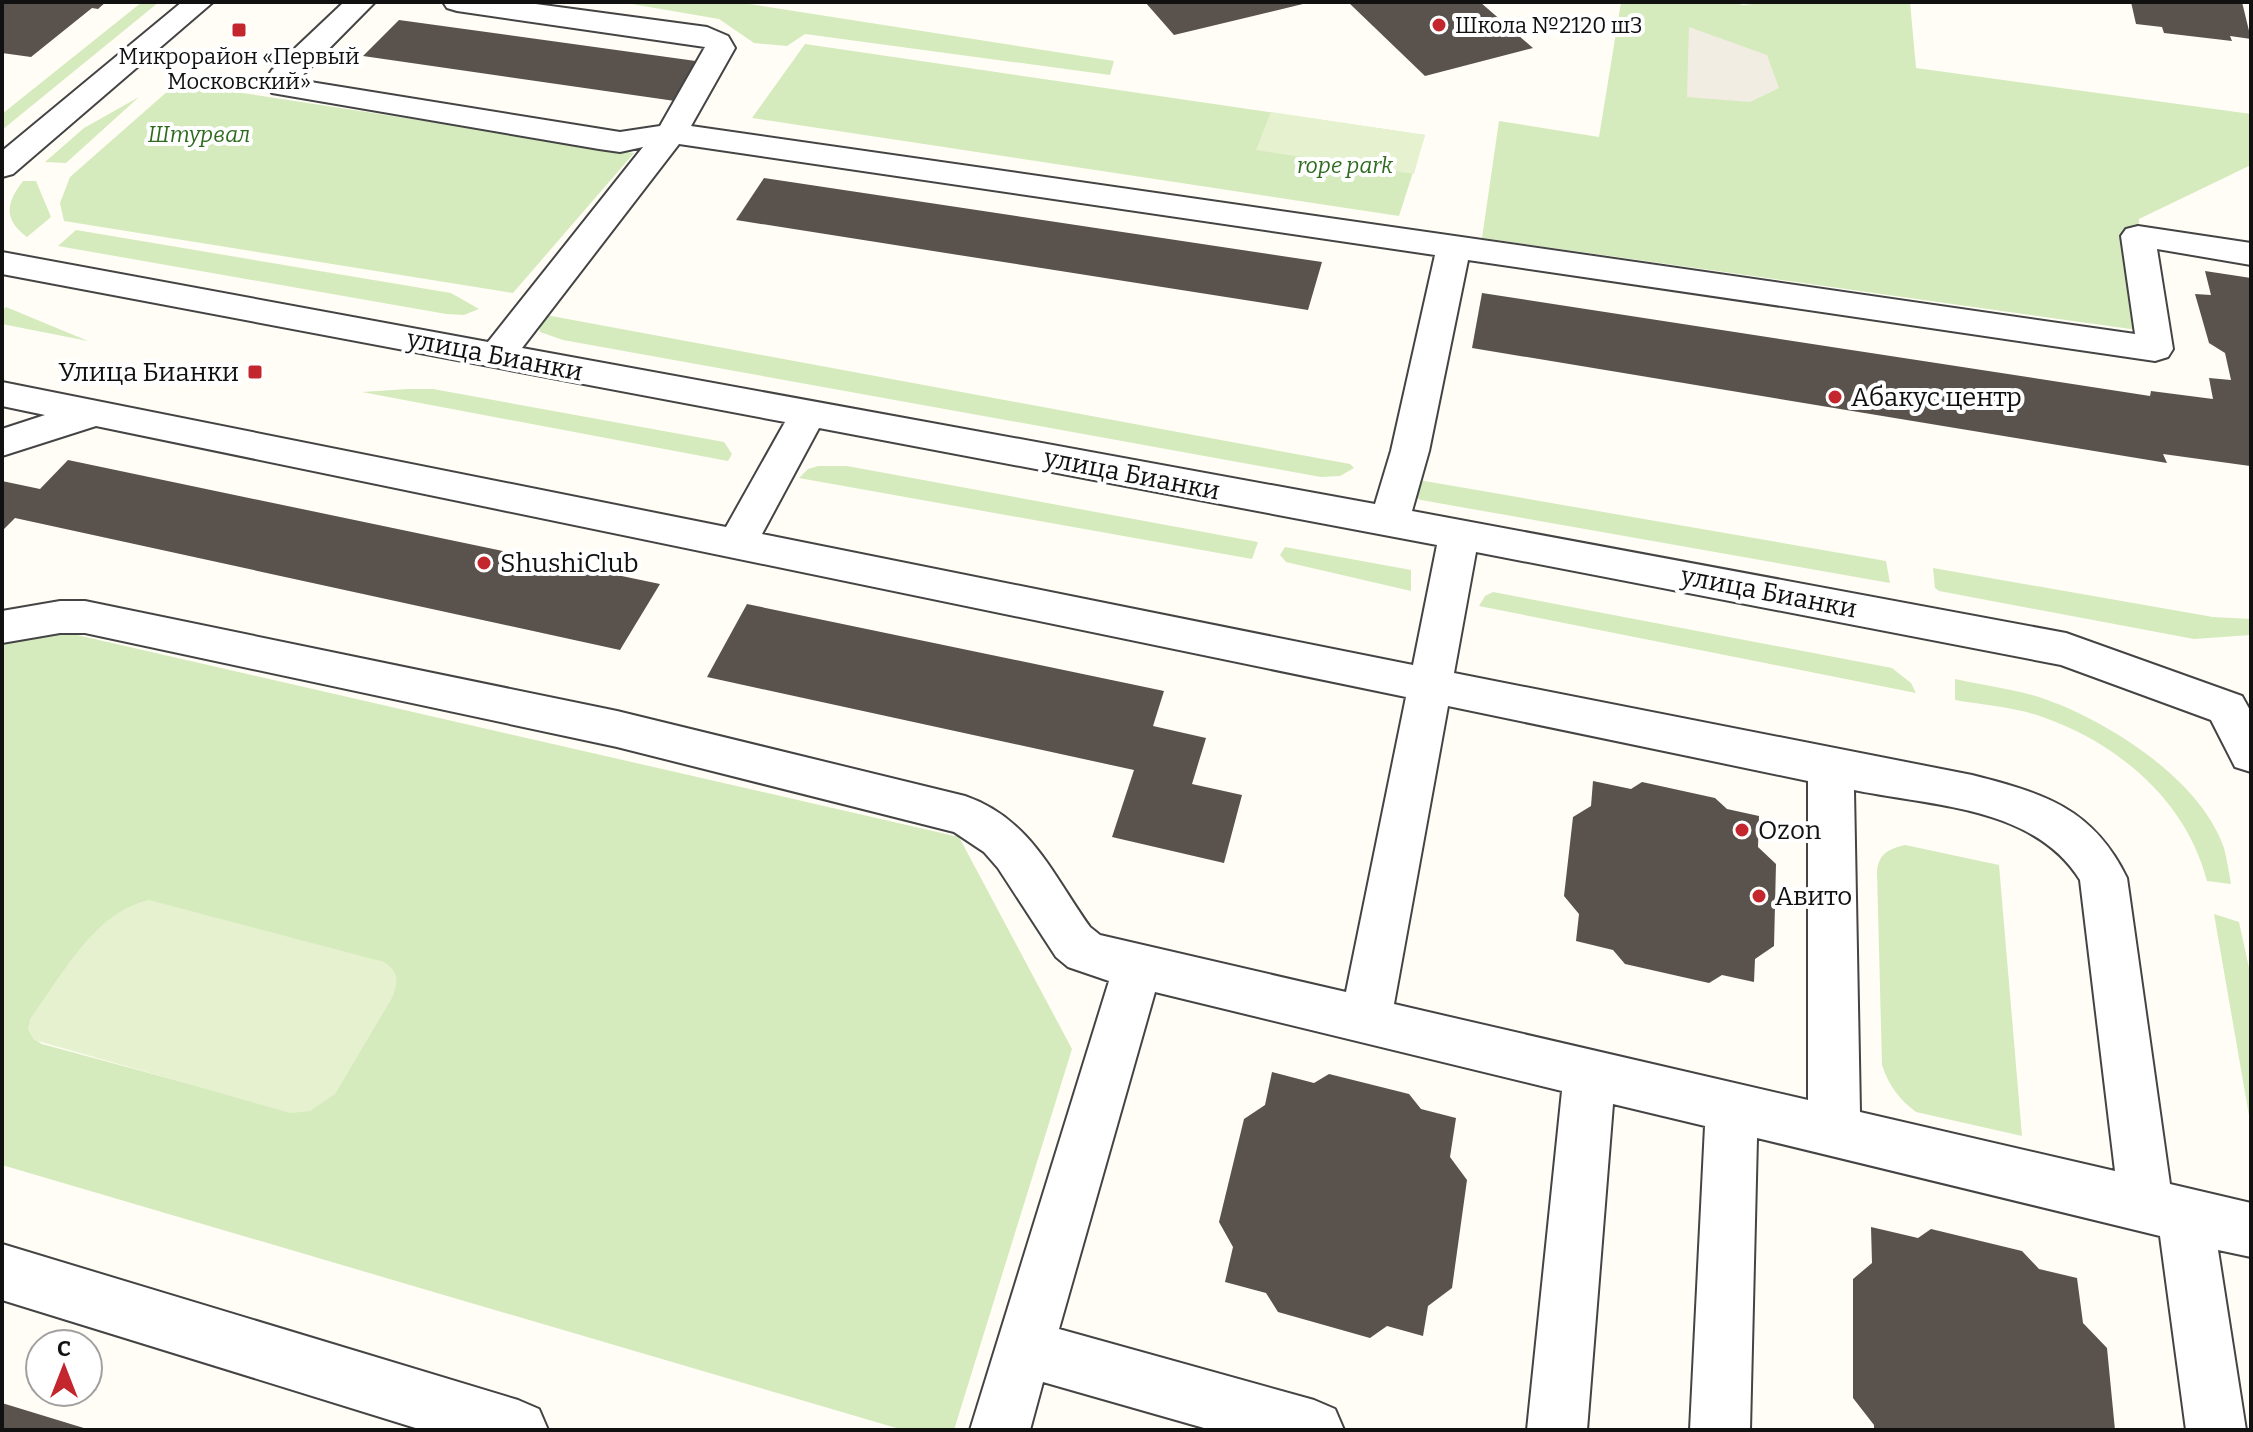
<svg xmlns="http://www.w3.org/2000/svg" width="2253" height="1432" viewBox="0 0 2253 1432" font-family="Bitter,serif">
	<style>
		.green { fill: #d5ebbd; fill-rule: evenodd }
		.pitch { fill: #e6f2cf }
		.plaza { fill: #f1ede2 }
		.building { fill: #5a524d }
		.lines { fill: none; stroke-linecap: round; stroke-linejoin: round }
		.minor-casing { stroke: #444; stroke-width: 4 }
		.minor { fill: #fff; fill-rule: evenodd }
		.poi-dot { fill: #c4262e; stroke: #fff; stroke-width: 3 }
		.labels { text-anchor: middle; stroke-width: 8; stroke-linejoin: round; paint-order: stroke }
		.far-poi-label { font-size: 22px; fill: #111; stroke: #fff; text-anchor: start }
		.far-park-label { font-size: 22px; font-style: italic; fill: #2f6b1f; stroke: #fff }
		.street-label { font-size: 26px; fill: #111; stroke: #fff }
		.poi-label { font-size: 26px; fill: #111; stroke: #fff; text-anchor: start }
	</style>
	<rect width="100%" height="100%" fill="#fffdf5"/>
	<path class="green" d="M142 2H159L2 130V114Z
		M620 2H736L1114 61 1110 75 805 34 787 46 754 43 719 19Z
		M1621 2H1736L1742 5 1775 2H1910L1916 68 2251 114V165L2139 219 2138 236 2152 332 1482 238 1499 121 1599 137Z
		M805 44 1425 135 1399 216 752 118Z
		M177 83 634 153 513 293 64 221 60 203 70 177Z
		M139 97 66 163 45 162 84 128Z
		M23 181H36L51 217 27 237C3 219 6 203 23 181Z
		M76 230 451 293 479 309 464 315 446 314 58 246Z
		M6 307 88 341 2 324V311Z
		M546 315 1350 464 1354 468 1340 476 1321 477 563 340 540 332 539 325Z
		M408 389H433L724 442 732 454 728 461 362 392Z
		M818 466H847L1258 542 1252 559 799 478 808 469Z
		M1413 479 1886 561 1890 583 1421 500 1412 496Z
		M1285 547 1411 570V591L1286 562 1280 555Z
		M1933 568 2213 617 2251 619V635L2194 639 1939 591 1935 588Z
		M1493 592 1892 668 1911 683 1916 693 1479 606 1485 596Z
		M51 629 959 837 1072 1049 954 1430H903L2 1165V643ZM34 1039 297 1113 42 1044Z
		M1955 679C1982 685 2012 689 2039 697 2105 719 2200 778 2224 848 2227 860 2229 872 2231 884L2207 881C2186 800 2118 743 2040 716 2013 707 1983 705 1955 700Z
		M1905 845 1999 865 2022 1136 1916 1112C1899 1099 1889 1086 1882 1065L1877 871C1879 853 1889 849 1905 845Z
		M2214 914 2239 922 2251 977V1127Z"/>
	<path class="pitch" d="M1271 112 1425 135 1414 174 1256 150Z
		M149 900 384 962C399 972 399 982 392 998L335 1094 310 1111 290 1113 34 1040 28 1030 30 1019C62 976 94 912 149 900Z"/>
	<path class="plaza" d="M1689 27 1767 55 1779 88 1750 102 1687 97Z"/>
	<path class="building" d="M2 2H106L98 9 92 8 31 57 2 53Z
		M1145 2H1306L1307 3 1174 35Z
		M1348 2H1480L1533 48 1425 76Z
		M2131 2H2242L2251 39 2230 36 2232 41 2164 33 2162 27 2136 24Z
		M399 20 703 62 675 101 363 56Z
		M764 178 1322 262 1308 310 736 220Z
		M2205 271 2251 278 2250 466 2163 454 2167 463 1472 348 1482 293 2150 396 2151 391 2213 399 2209 378 2231 380 2225 353 2209 343 2195 294 2211 295Z
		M68 460 660 584 620 650 15 518 2 531V481L40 489Z
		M747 604 1164 691 1153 726 1206 738 1192 784 1242 795 1224 863 1112 837 1134 770 707 677Z
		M1593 781 1631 789 1642 782 1715 798 1727 809 1759 816 1758 847 1776 864 1774 946 1755 959 1754 982 1722 975 1709 983 1625 964 1613 950 1576 941 1579 914 1564 896 1573 817 1591 806Z
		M1272 1072 1314 1083 1329 1074 1409 1094 1421 1109 1456 1118 1450 1157 1467 1180 1452 1288 1428 1306 1423 1336 1387 1326 1370 1338 1278 1312 1266 1293 1225 1282 1233 1247 1219 1222 1244 1119 1265 1105Z
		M1871 1227 1918 1238 1931 1229 2022 1251 2039 1269 2077 1278 2083 1323 2107 1348 2115 1430H1874V1425L1853 1398V1279L1872 1263Z
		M2 1403 87 1429V1430H2Z"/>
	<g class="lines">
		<defs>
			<path id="minor" d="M182 2H213L13 174 2 177V151Z
				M344 2H375L298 80 620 132 660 126 705 47 457 11 447 8 443 2H521L707 27 728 36 735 48 691 126 2135 334 2121 236 2126 229 2138 226 2251 243V265L2157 249 2173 349 2168 357 2155 361 1468 260 1429 451 1412 511 2066 633 2242 696 2251 712V772L2235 767 2211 720 2061 665 1476 552 1454 673 1972 775C2043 793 2093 808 2127 878L2170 1184 2251 1203V1257L2218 1250 2246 1430H2186L2160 1236 1757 1138 1750 1430H1690L1705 1126 1613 1104 1587 1430H1527L1562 1091 1155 992 1059 1329 1314 1400 1335 1409 1344 1430H1211L1043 1382 1030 1430H970L1109 981 1068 967 1056 957 998 868 984 852 954 832 617 747 85 633H60L2 643V611L60 601H85L617 711 965 796C1031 819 1052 874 1090 927L1100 935 1346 992 1406 697 96 426 2 456V429L45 415 2 406V382L726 527 785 422 2 274V252L488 342 643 147 620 152 599 149 272 93C266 85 266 78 272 70ZM679 144 1435 255 1391 451 1375 504 522 348ZM819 428 1437 545 1413 665 762 534ZM1448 706 1808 781V1100L1394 1004ZM1854 790C1931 806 2034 806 2080 880L2115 1171 1860 1112Z
				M2 1244 518 1400 539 1409 548 1430H422L2 1300Z"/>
		</defs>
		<use href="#minor" class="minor-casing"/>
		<use href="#minor" class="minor"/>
	</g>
	<g class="poi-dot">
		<circle cx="1439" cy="25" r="8"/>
		<rect x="231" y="22" width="16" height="16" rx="4"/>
		<rect x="247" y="364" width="16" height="16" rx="4"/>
		<circle cx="1835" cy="397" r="8"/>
		<circle cx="484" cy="563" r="8"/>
		<circle cx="1742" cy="830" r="8"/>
		<circle cx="1759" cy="896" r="8"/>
	</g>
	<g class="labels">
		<g class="far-poi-label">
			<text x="1455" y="33">Школа №2120 ш3</text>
			<text x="239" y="64" text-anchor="middle">Микрорайон «Первый<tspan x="239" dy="25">Московский»</tspan></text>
		</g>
		<g class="far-park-label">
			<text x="199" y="142">Штурвал</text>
			<text x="1345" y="173">rope park</text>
		</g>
		<g class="street-label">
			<text transform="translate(495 355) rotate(11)" y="9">улица Бианки</text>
			<text transform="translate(1132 474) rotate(11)" y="9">улица Бианки</text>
			<text transform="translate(1769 592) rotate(11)" y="9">улица Бианки</text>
		</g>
		<g class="poi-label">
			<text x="239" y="381" text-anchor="end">Улица Бианки</text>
			<text x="1851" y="406">Абакус центр</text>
			<text x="500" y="572">ShushiClub</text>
			<text x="1758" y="839">Ozon</text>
			<text x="1775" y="905">Авито</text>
		</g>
	</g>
	<rect width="2253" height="1432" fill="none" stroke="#111111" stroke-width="8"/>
	<g transform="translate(64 1368)"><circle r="38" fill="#ffffff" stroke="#a0a0a0" stroke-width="2"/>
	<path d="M0-6L14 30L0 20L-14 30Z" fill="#c4262e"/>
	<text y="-12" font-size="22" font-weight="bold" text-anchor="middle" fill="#111111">С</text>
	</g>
</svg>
